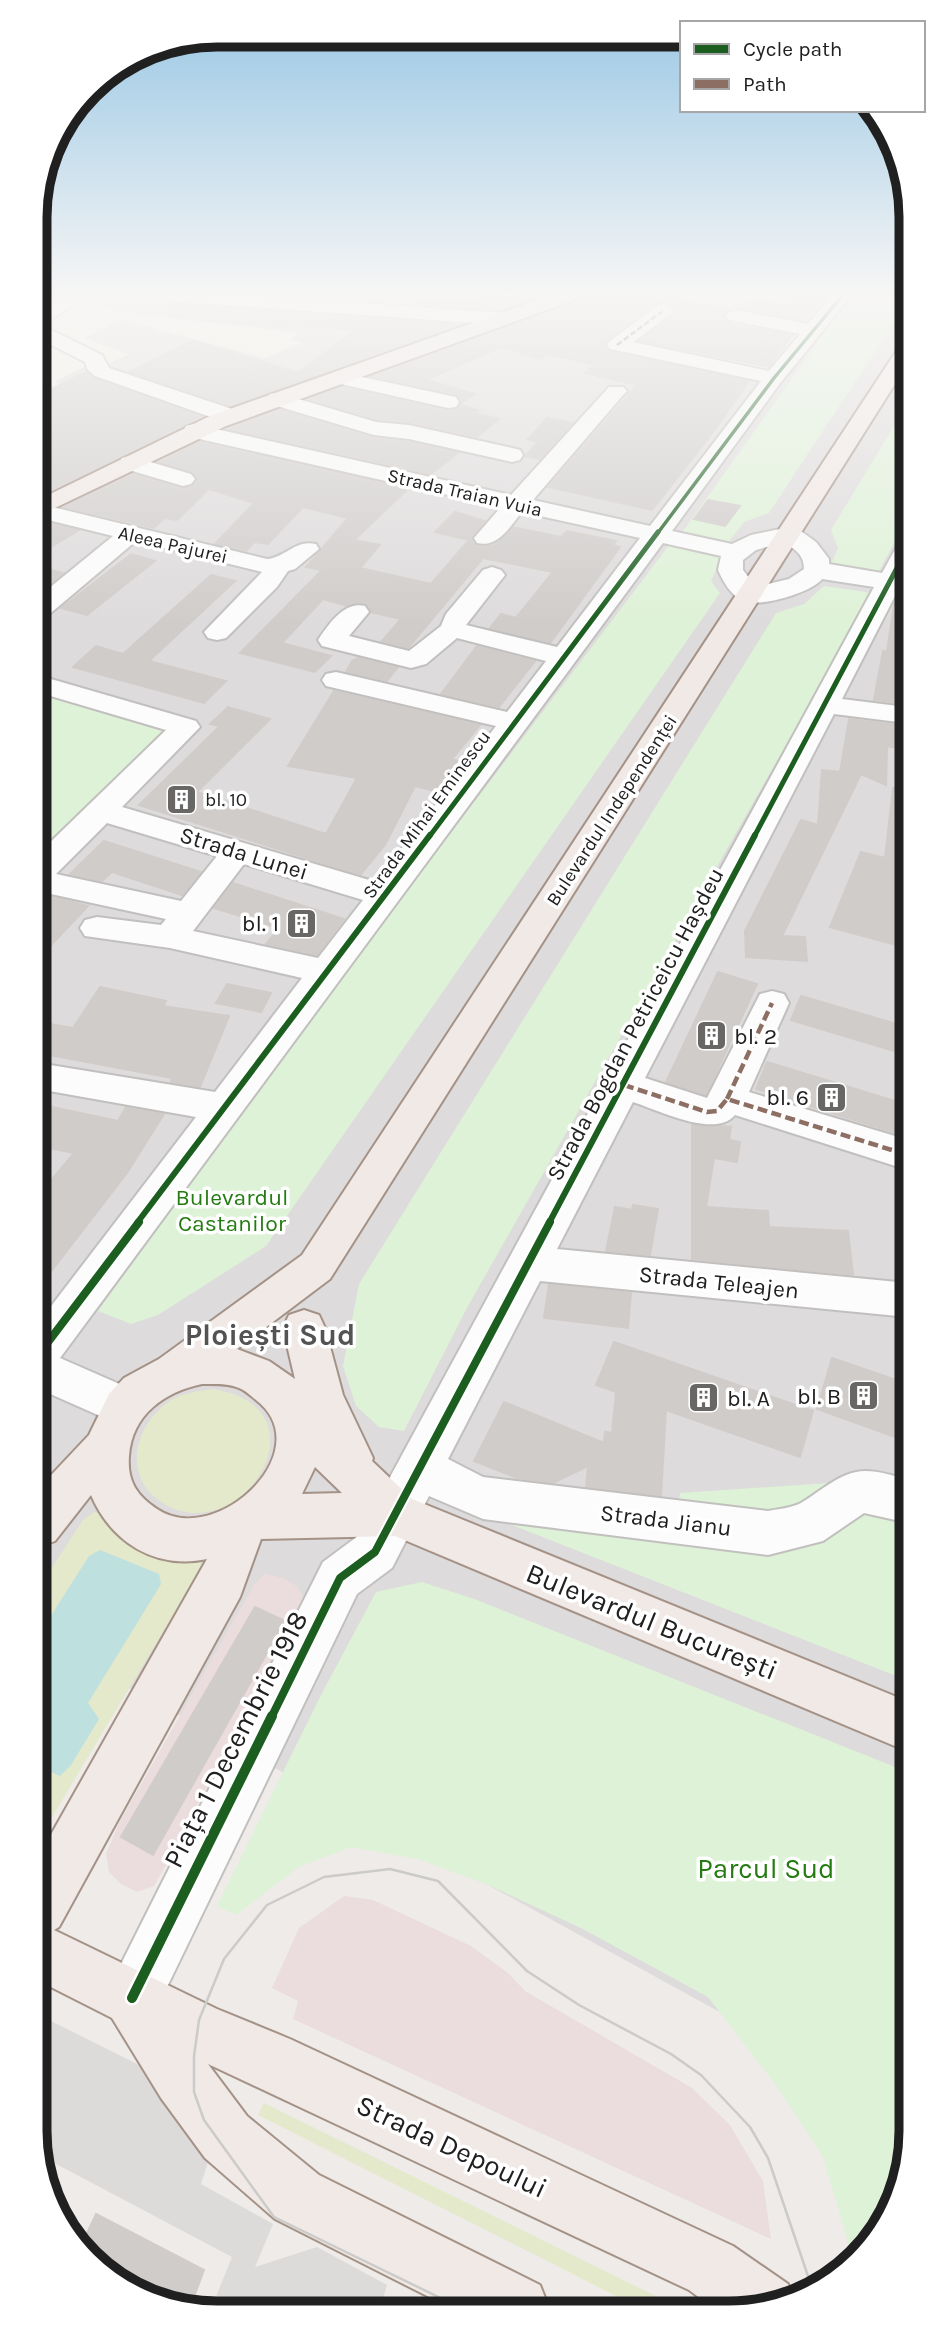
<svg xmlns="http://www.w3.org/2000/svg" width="946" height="2348" viewBox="0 0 946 2348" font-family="Karla,sans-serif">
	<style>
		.residential { fill: #dddbdb }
		.commercial { fill: #ebddde }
		.education { fill: #f7f2e6 }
		.religious { fill: #dcdbda }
		.grass { fill: #e3e9ca }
		.park { fill: #def2d7 }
		.water { fill: #bee0de }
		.building { fill: #cfccca; stroke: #d1ccca; stroke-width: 2 }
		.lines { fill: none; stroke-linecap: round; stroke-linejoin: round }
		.minor-casing { stroke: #c1c0bf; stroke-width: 4 }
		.major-casing { stroke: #a49287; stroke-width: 4 }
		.minor { fill: #fcfcfc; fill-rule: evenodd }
		.major { fill: #f1e9e6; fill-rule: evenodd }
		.tram { stroke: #cbcbca; stroke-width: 2.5 }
		.quiet-far1 { stroke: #8d6e63; stroke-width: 2.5; stroke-dasharray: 6 2.5; stroke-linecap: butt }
		.quiet { stroke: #8d6e63; stroke-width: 4.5; stroke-dasharray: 10 4.5; stroke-linecap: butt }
		.cycleway-far4-casing { stroke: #fff; stroke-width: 6 }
		.cycleway-far3-casing { stroke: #fff; stroke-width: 9 }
		.cycleway-far2-casing { stroke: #fff; stroke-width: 10 }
		.cycleway-far1-casing { stroke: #fff; stroke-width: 12 }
		.cycleway-casing { stroke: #fff; stroke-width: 15 }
		.cycleway-far4 { stroke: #1b5e20; stroke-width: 3.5 }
		.cycleway-far3 { stroke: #1b5e20; stroke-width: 5 }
		.cycleway-far2 { stroke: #1b5e20; stroke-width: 6 }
		.cycleway-far1 { stroke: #1b5e20; stroke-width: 8 }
		.cycleway { stroke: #1b5e20; stroke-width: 10 }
		.labels { text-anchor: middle; stroke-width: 7; stroke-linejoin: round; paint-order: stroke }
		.far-street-label { font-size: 19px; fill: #202020; stroke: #fff }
		.far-poi-label { font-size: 19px; fill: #202020; stroke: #fff; text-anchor: start }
		.street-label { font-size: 23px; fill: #202020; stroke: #fff }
		.poi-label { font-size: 23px; fill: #202020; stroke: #fff; text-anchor: end }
		.park-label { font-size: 23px; fill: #247b11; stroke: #fff }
		.near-street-label { font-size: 28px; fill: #202020; stroke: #fff }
		.near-park-label { font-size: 28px; fill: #247b11; stroke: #fff }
		.district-label { font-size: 30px; font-weight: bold; fill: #535353; stroke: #fff }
		.rim { fill: none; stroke: #202020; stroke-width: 9 }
	</style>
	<rect width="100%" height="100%" fill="#eeebe9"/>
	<path class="residential" d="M36 296H905L911 2117 40 1639Z"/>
	<path class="commercial" d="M265 1574 283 1578 298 1587 303 1598 296 1616 167 1863 154 1886 137 1892 121 1884 109 1872 106 1854 119 1823 255 1583Z
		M344 1896 373 1900 471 1946 508 1973 525 1991 692 2088 730 2125 763 2181 771 2239 293 2019 298 2001 272 1988 299 1928Z"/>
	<path class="education" d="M36 296H108L98 306 134 314 297 333 291 340 302 343 265 358 122 320 84 338 129 354 93 371 82 368 54 382 129 408 36 411Z
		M411 296 479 297 478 300 520 308 499 316 405 309Z
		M718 321 734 324 737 322 805 334 775 371 688 353Z"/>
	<path class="religious" d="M552 491 651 512 641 524 544 503Z
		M41 2016 153 2072 214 2143 201 2184 273 2224 255 2267 317 2247 387 2285 380 2309H326L320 2306 318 2309H211L232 2257 41 2156Z"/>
	<path class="grass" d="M213 1389C332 1407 241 1554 161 1502 121 1475 135 1424 171 1400 184 1393 198 1391 213 1389Z
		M94 1512C110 1515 113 1532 126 1541 146 1555 172 1555 196 1555L202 1567 49 1822 40 1829 39 1587 83 1520Z
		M264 2103 678 2307H638L258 2115Z"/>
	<path class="park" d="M851 296H905V306L769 513 744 522 727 544 681 534Z
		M906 406V520L878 573 831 564 838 548 831 530Z
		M670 544 722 557 711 581 720 593 266 1246 158 1315 131 1324 98 1311 334 987Z
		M824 586 872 593 468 1306 404 1431 379 1427 356 1406 343 1366 359 1284 776 613 804 604Z
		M38 692 174 731 37 865V693Z
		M844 1482 909 1483V1681L489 1516 677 1513 680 1493Z
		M422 1582 477 1600 910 1773 911 2142C901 2183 891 2235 853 2259L823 2157 778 2088 708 1997 581 1928 486 1884 417 1859 351 1847 299 1867 236 1915 217 1906 321 1695 376 1592Z"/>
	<path class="water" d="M100 1550 159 1574 161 1584 88 1703 99 1719 71 1765 60 1776 40 1767V1633L89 1556Z"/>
	<path class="building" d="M480 296 536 298 501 310 415 304 418 298 478 300Z
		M579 296H661L706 304 729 309 723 316 728 323 793 335 769 367 639 341 676 312 675 308 663 301 655 304 608 339 604 345 609 352 749 381 714 431 652 510 548 487 637 385 585 373 595 365 548 354 540 359 501 347 426 380 475 394 461 403 457 394 371 376 575 302Z
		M794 296H825L803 320 738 308 744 300 753 302 755 299 787 304Z
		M169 302 178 305 461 325 231 406 129 372 193 340 298 373 356 330 291 325 288 328 169 316Z
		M87 372 94 378 202 417 52 490 36 487V452L52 442 36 439V396Z
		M342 387 447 411 456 410 460 405 479 410 474 413 499 419 477 437 410 422 376 419 308 399Z
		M279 410 373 438 409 442 458 453 431 474 227 429Z
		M547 418 573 423 540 459 525 456 538 442 528 439Z
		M199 442 408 489 354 540 380 545 360 568 431 584 469 540 435 532 455 512 485 521 471 538 477 546 493 545 513 527 561 537 567 531 616 541 613 545 620 547 550 643 490 628 501 614 516 618 553 572 483 558 408 648 382 641 401 619 371 612 365 603 347 606 323 599 282 643 331 656 315 672 240 653 322 570 306 567 348 518 303 507 268 544 254 542 246 551 215 544 254 503 209 489 177 520 164 518 154 528 65 507 132 474 182 489 192 487 198 479 193 472 158 462Z
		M708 500 740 506 725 526 694 519Z
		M41 521 79 530 36 556V524Z
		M131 554 155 561 87 615 61 608Z
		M36 566 63 573 37 595V593Z
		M211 575 235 581 149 661 226 681 204 703 73 667 96 646 123 654Z
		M894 604 906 605V704L874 700 883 651 887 652Z
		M477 646 535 661 499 707 441 694Z
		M358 658 398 667 387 681 346 672 352 661Z
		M334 691 480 725 452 759 458 761 435 791 415 786 385 845 360 875 139 805 220 726 210 724 228 707 270 719 197 792 326 834 357 778 288 766Z
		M849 719 905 726 902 749 887 746 886 785 861 774 782 936 805 937 807 961 746 957 745 931 801 820 818 825 822 770 840 772Z
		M893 788H907V948L830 927 861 852 885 858Z
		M104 841 201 872 182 895 112 872 102 881 70 874Z
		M233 883 344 919 317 955 270 945 266 944 279 928 214 908Z
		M50 896 88 906 38 959 37 909Z
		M718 972 757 984 706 1095 666 1082Z
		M227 984 271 993 261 1012 216 1003Z
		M100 987 166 1001 163 1006 229 1016 200 1087 171 1082 172 1078 38 1053V1022L73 1028Z
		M801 996 907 1027V1055L791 1020Z
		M767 1062 908 1105V1137L756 1089Z
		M38 1104 118 1121 126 1107 164 1114 127 1173 39 1287 38 1196 74 1153 38 1146Z
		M692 1124 731 1127 729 1140 740 1142 737 1162 714 1158 706 1207 768 1211 769 1227 848 1231 853 1275 692 1259Z
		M633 1205 658 1209 650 1255 606 1251 615 1207 632 1210Z
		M549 1284 631 1293 628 1328 544 1318Z
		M614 1342 813 1411 800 1457 666 1410 661 1496 586 1487 588 1466 553 1483 517 1478 474 1461 504 1402 604 1443 605 1432 612 1433 616 1392 596 1385Z
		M832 1358 908 1384 909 1442 817 1409Z
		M255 1607 285 1621 153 1855 121 1837Z
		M96 2214 204 2270 189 2310H182L89 2260 81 2246Z"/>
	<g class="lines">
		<defs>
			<path id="minor" d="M67 296 75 301 72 305 43 326 102 355 109 368 238 411 241 416 238 421H222L95 376 87 369 85 362 36 337V313L58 297Z
				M169 296H257L505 313 515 319 505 325 178 302 171 300Z
				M832 296H851L781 382 672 531 732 544 751 535 789 527 798 529 816 542 829 559V564L882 573 897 546 906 544V592L898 590 842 699 906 707V723L834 714 645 1078 707 1098 760 994 772 991 784 994 789 1003 749 1092 908 1140V1170L735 1115C715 1139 658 1110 633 1102L557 1249 908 1283V1317L540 1281 448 1459 483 1477 768 1511C778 1509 791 1508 801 1503 820 1492 841 1471 865 1471 880 1471 895 1476 909 1480V1523L864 1513 823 1541 768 1555 483 1519 429 1496 392 1568 357 1594 152 2018 132 2026 112 2018 104 1998 323 1562 358 1536 874 587 822 579C811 593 757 609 741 600 730 594 723 581 718 570L721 556 663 543 60 1358 140 1393 147 1407 140 1421 125 1427 39 1389V1322L196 1117 38 1089V1063L215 1092 302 978 170 948 85 936 80 928 85 920 97 917 161 925 166 919 37 891V855L166 730 37 692V675L196 721 200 727 122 807 376 882 496 726 326 686 322 680 326 674 336 672 507 712 546 661 457 638 426 664 411 668 322 646 318 640C329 624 344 601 365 606L369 612 349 636 409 651 441 626 446 614 483 570 492 567 501 570 505 575 466 625 557 647 640 538 522 512C510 526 499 548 477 543L474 538 501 507 186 436 183 431 186 426 194 424 511 495 609 387H623L627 391 623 395 533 500 650 526 761 381 610 349 607 345 610 341 657 306 664 304 674 310 671 314 633 342 769 371 800 334 729 320 726 316 729 312 736 310 808 324ZM784 542C795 550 804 554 804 569L789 579 756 587 743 570V560L756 550ZM107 823 217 856 181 901 56 874ZM244 864 363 900 318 958 193 931Z
				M339 372 456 397 459 402 456 407 448 408 332 382 329 378 332 374Z
				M278 393 376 422 409 425 512 448 520 450 523 455 520 460 512 462 409 439 374 435 270 404 267 399 270 394Z
				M130 456 191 474 195 479 191 484 183 486 122 468 119 463 122 458Z
				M36 503 267 559C286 557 296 539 316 544L319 549 295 569 288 571 277 587 226 638 217 640 208 638 204 632 262 572 136 541 46 617 37 619V598L113 536 36 517Z"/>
			<path id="major" d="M549 296H576L574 300 226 426 36 517V501L210 416Z
				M905 347V368L330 1279 237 1349 269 1361 295 1379 283 1328 289 1315 304 1310 319 1315 325 1328 343 1395 373 1458 372 1461 412 1499 909 1702V1752L395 1536 261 1539 240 1597 59 1927 54 1930 217 2009 290 2039 733 2246 788 2284 792 2296 775 2307H712L689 2290 208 2064 247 2116 319 2175 540 2285 549 2308H451L275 2219 205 2158 161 2098 112 2018 41 1982 40 1854 207 1559C155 1570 111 1542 91 1495L55 1541 39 1547V1488L89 1435 109 1394 124 1378 159 1359 302 1255 895 353 898 349ZM202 1384C213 1384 229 1383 239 1388 245 1390 251 1396 256 1400 321 1450 216 1549 157 1509 137 1496 127 1481 129 1456 132 1415 164 1392 202 1384ZM315 1467 342 1493 302 1494Z"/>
		</defs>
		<use href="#minor" class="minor-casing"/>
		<use href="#major" class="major-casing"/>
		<use href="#minor" class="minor"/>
		<use href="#major" class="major"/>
		<path class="tram" d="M461 2308 274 2217 204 2120 194 2092V2056L199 2020 224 1959 267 1905 324 1877 390 1869 438 1881 527 1971 579 2005 671 2054 701 2075 750 2127 768 2158 811 2285"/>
		<path class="quiet-far1" d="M617 345 664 310"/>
		<path class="quiet" d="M624 1085 707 1112 717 1111 727 1099 908 1155
			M727 1099 772 1003"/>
		<defs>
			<path id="cycleway-far4" d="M657 534 774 378 842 296"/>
			<path id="cycleway-far3" d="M429 837 658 532
				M754 837 906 551"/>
			<path id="cycleway-far2" d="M137 1223 430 835
				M549 1223 755 835"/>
			<path id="cycleway-far1" d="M39 1354 139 1222
				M271 1718 340 1578 375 1552 550 1222"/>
			<path id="cycleway" d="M132 1998 272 1716"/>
		</defs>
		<use href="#cycleway-far4" class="cycleway-far4-casing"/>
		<use href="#cycleway-far3" class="cycleway-far3-casing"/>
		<use href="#cycleway-far2" class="cycleway-far2-casing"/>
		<use href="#cycleway-far1" class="cycleway-far1-casing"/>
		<use href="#cycleway" class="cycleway-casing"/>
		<use href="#cycleway-far4" class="cycleway-far4"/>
		<use href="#cycleway-far3" class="cycleway-far3"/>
		<use href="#cycleway-far2" class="cycleway-far2"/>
		<use href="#cycleway-far1" class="cycleway-far1"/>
		<use href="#cycleway" class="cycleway"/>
	</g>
	<linearGradient id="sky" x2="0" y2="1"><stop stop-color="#97c6e4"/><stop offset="0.47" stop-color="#f7f6f5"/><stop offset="1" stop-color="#f7f6f5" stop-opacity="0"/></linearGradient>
	<rect width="946" height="625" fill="url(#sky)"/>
	<defs>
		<symbol id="building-square" viewBox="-11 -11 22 22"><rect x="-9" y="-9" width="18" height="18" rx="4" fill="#686766" stroke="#fff"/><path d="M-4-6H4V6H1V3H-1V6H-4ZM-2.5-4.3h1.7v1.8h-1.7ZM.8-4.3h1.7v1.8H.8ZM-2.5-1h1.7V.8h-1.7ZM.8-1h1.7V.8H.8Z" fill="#fff"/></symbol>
	</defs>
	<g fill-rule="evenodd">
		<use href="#building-square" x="164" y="782" width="35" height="35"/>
		<use href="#building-square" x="284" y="906" width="35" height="35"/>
		<use href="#building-square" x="694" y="1018" width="35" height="35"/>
		<use href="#building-square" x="814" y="1080" width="35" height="35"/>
		<use href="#building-square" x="846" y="1378" width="35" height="35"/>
		<use href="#building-square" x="686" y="1380" width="35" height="35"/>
	</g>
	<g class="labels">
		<g class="far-street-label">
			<text transform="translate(465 492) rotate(13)" y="7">Strada Traian Vuia</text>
			<text transform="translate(173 544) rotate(13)" y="7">Aleea Pajurei</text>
			<text transform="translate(611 810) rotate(-57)" y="7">Bulevardul Independenței</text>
			<text transform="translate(426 814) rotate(-54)" y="7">Strada Mihai Eminescu</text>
		</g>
		<g class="far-poi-label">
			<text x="205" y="806">bl. 10</text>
		</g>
		<g class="street-label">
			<text transform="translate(244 853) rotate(17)" y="8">Strada Lunei</text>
			<text transform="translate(635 1024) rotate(-62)" y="8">Strada Bogdan Petriceicu Hașdeu</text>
			<text transform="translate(719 1282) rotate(6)" y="8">Strada Teleajen</text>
			<text transform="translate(666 1520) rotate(7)" y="8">Strada Jianu</text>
		</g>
		<g class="poi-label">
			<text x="279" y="931">bl. 1</text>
			<text x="734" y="1044" text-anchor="start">bl. 2</text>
			<text x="809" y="1105">bl. 6</text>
			<text x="841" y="1404">bl. B</text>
			<text x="727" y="1406" text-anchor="start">bl. A</text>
		</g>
		<g class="park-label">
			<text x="232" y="1205">Bulevardul<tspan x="232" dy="26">Castanilor</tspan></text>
		</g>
		<g class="near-street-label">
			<text transform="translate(652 1621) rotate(22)" y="10">Bulevardul București</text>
			<text transform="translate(235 1739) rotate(-63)" y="10">Piața 1 Decembrie 1918</text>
			<text transform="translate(452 2146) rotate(25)" y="10">Strada Depoului</text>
		</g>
		<g class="near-park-label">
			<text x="766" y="1878">Parcul Sud</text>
		</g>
		<g class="district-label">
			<text x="270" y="1345">Ploiești Sud</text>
		</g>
	</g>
	<path d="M0 0H946V2348H0ZM217 47H729A170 170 0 0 1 899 217V2131A170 170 0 0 1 729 2301H217A170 170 0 0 1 47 2131V217A170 170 0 0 1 217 47Z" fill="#fff" fill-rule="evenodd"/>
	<path class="rim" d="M217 47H729A170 170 0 0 1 899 217V2131A170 170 0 0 1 729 2301H217A170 170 0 0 1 47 2131V217A170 170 0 0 1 217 47Z"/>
	<rect x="680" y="21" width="245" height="91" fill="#ffffff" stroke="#a6a6a6" stroke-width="2"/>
	<rect x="694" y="44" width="35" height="10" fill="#1b5e20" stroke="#a6a6a6" stroke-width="2"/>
	<text x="743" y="56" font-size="21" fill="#202020">Cycle path</text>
	<rect x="694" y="79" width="35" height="10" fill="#8d6e63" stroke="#a6a6a6" stroke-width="2"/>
	<text x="743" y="91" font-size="21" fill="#202020">Path</text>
</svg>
